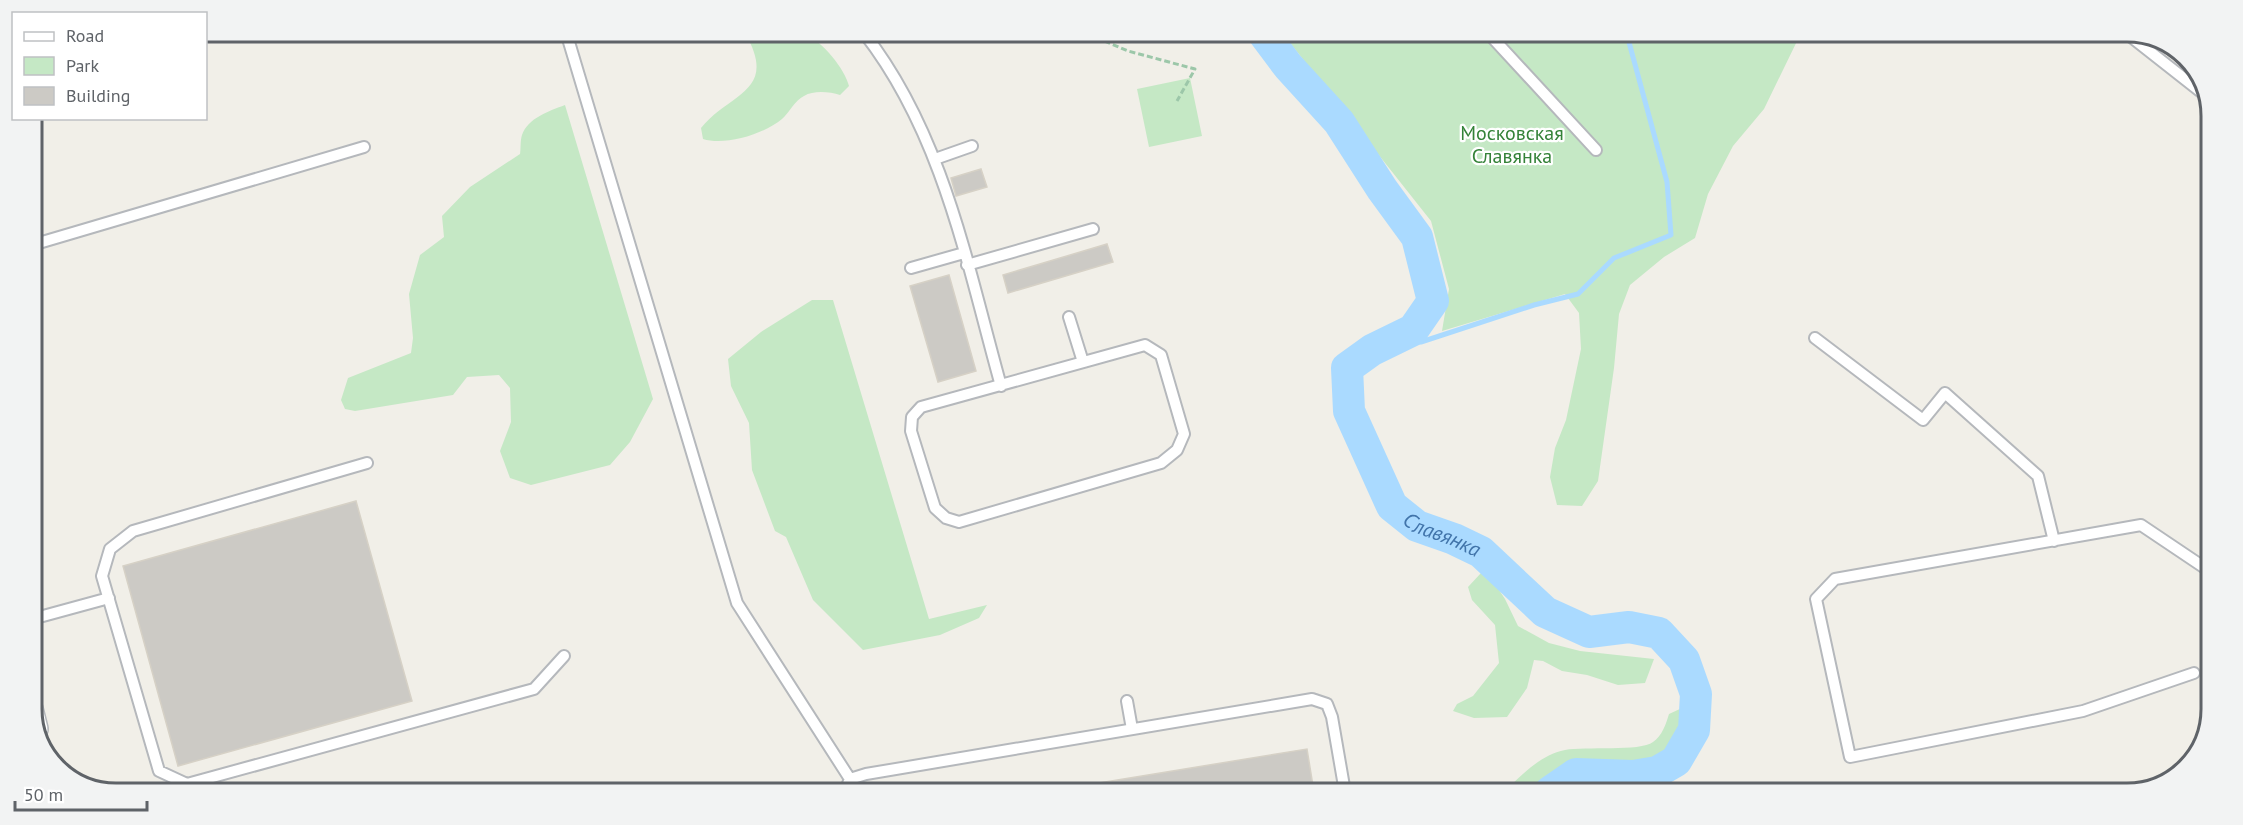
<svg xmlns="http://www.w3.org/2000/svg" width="2243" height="825" viewBox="0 0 2243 825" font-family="'PT Sans',sans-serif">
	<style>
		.green { fill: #c5e8c5 }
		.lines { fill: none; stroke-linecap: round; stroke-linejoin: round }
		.stream { stroke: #aadaff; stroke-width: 5 }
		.river { stroke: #aadaff; stroke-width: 32 }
		.building { fill: #cccac5; stroke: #d6d1c6; stroke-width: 1.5 }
		.service-casing { stroke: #b5b8bc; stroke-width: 14 }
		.minor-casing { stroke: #b5b8bc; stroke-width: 24 }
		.path { stroke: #9cc7a9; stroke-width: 3; stroke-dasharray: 6 3; stroke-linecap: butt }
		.service { stroke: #fff; stroke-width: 10 }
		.minor { stroke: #fff; stroke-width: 21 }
		.labels { text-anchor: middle; stroke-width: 4.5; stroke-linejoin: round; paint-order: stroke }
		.park-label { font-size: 20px; fill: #348238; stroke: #fff }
		.water-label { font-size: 21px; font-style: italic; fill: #4174aa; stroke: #fff }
		.rim { fill: none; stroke: #5f6368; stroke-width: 3 }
	</style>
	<rect width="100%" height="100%" fill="#f1efe8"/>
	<path class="green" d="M745 33C757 33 797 30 805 34 822 41 845 69 849 86L840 95C830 92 814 90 804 96 795 100 789 113 782 119 764 134 725 146 703 139L701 128C730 92 779 92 745 33Z
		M1283 34 1800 35 1764 109 1733 146 1708 194 1695 238 1664 257 1630 285 1619 314 1614 368 1598 481 1582 506 1557 505 1550 477 1555 448 1566 420 1581 349 1579 313 1565 294 1442 331 1449 289 1431 221Z
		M1190 78 1202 136 1149 147 1137 89Z
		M565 105 653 399 630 442 610 465 531 485 510 478 500 451 511 422 510 388 499 375 467 377 453 395 355 411 345 409 341 400 348 378 411 353 413 338 409 294 420 255 444 237 442 216 470 187 520 154C521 149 520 141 522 135 528 118 549 111 565 105Z
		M812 300H833L929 619 987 605 979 618 940 635 863 650 813 600 786 537 775 531 752 470 749 423 731 386 728 359 761 332Z
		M1481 573 1493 581 1505 599 1518 626 1549 643 1580 651 1654 659 1645 683 1618 685 1587 675 1562 671 1543 661 1534 660 1527 688 1507 717 1474 718 1453 711 1457 704 1473 696 1499 663 1495 625 1472 600 1468 587Z
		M1682 708 1687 726 1670 754 1638 768 1596 764 1558 774 1537 792H1512L1511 785C1527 770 1542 755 1565 750 1585 746 1640 752 1653 742 1662 736 1666 724 1669 714Z
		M745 783 754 791 712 790Z"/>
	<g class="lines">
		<path class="stream" d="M1401 336 1421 342 1534 305 1578 294 1614 258 1671 235 1667 182 1627 35"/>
		<path class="river" id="s1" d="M1264 34 1288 66 1339 122 1382 189 1417 237 1433 301 1413 330 1372 350 1347 368 1349 411 1392 506 1417 526 1454 539 1481 552 1545 612 1589 632 1629 627 1659 633 1684 660 1696 694 1694 730 1676 761 1657 772 1633 776 1576 774 1550 792"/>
	</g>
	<path class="building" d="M981 169 987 187 956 196 951 178Z
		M1107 244 1113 262 1008 293 1003 275Z
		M949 275 976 371 938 382 910 286Z
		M356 501 412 701 178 766 123 566Z
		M1307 749 1314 792 1050 791Z"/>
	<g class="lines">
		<defs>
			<path id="service" d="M566 32 737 603 850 779
				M864 33C943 134 967 264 1001 386
				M1489 34 1596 150
				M2130 36 2205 95
				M935 159 972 146
				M32 245 364 147
				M967 265 1093 229
				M911 268 964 253
				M1069 317 1083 362
				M1815 338 1923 420 1945 393 2038 476 2054 541
				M1145 345 1161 355 1184 434 1177 450 1161 463 959 522 946 518 935 508 911 431 912 417 921 407Z
				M367 463 133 531 110 549 102 576 159 771 187 784 534 689 564 656
				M32 619 109 598
				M2194 673 2083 711 1850 757 1816 599 1835 579 2141 525 2208 570
				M1127 701 1132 729
				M845 791 850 779 866 774 1312 699 1327 704 1332 717 1345 792"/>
			<path id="minor" d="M32 709 37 729"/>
		</defs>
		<use href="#service" class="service-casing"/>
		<use href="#minor" class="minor-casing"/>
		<path class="path" d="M1088 34 1128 51 1195 69 1177 101"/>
		<use href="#service" class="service"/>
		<use href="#minor" class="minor"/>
	</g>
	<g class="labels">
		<g class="park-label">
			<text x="1512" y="140">Московская<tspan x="1512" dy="23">Славянка</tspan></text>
		</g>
		<g class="water-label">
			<text dy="7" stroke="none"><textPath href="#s1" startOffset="638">Славянка</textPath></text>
		</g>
	</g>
	<path d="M0 0H2243V825H0ZM116 42H2127A74 74 0 0 1 2201 116V709A74 74 0 0 1 2127 783H116A74 74 0 0 1 42 709V116A74 74 0 0 1 116 42Z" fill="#f2f3f3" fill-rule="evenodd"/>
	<path class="rim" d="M116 42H2127A74 74 0 0 1 2201 116V709A74 74 0 0 1 2127 783H116A74 74 0 0 1 42 709V116A74 74 0 0 1 116 42Z"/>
	<rect x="12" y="12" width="195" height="108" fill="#ffffff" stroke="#bfc1c3" stroke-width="1.5"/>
	<rect x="24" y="32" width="30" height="9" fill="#ffffff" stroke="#bfc1c3" stroke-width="1.5"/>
	<text x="66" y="42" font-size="18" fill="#5f6368">Road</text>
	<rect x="24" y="57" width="30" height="18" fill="#c5e8c5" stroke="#bfc1c3" stroke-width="1.5"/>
	<text x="66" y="72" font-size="18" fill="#5f6368">Park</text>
	<rect x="24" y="87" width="30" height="18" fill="#cccac5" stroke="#bfc1c3" stroke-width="1.5"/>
	<text x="66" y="102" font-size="18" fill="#5f6368">Building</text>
	<path d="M15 801v9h132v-9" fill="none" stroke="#5f6368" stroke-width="3"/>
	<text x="24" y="801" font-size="18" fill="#5f6368" stroke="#ffffff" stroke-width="4.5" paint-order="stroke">50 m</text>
</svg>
